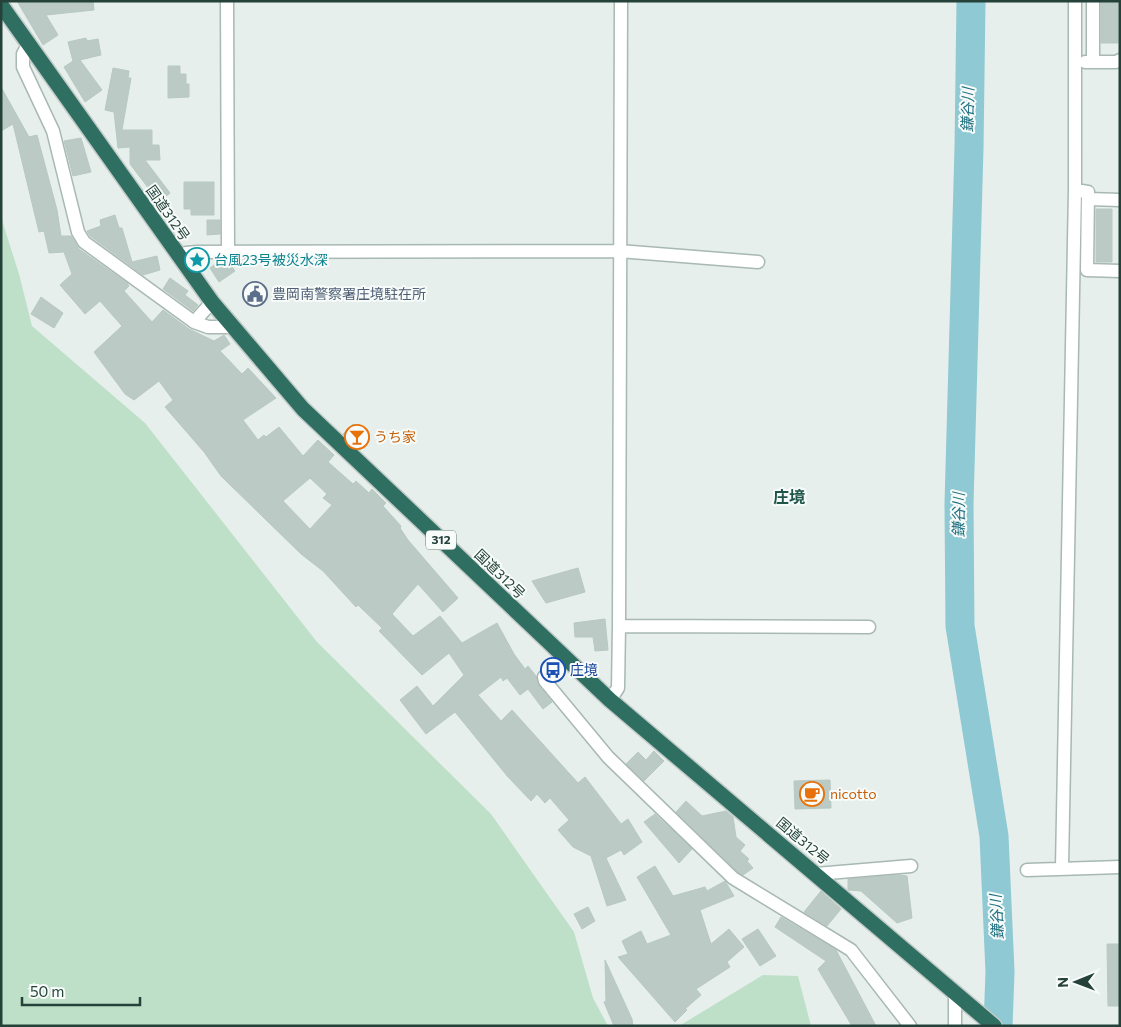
<svg xmlns="http://www.w3.org/2000/svg" width="1121" height="1027" viewBox="0 0 1121 1027" font-family="Commissioner,'Noto Sans JP',sans-serif">
	<style>
		.green { fill: #bfe0c8 }
		.lines { fill: none; stroke-linecap: round; stroke-linejoin: round }
		.river { stroke: #8ec9d4; stroke-width: 29 }
		.building { fill: #bbcac4; stroke: #b8c9c2; fill-rule: evenodd }
		.street-casing { stroke: #a8b8b2; stroke-width: 15 }
		.highway-casing { stroke: #c2cac8; stroke-width: 18 }
		.street { stroke: #fff; stroke-width: 12 }
		.highway { stroke: #2f6f62; stroke-width: 15 }
		.labels { text-anchor: middle; stroke-width: 4; stroke-linejoin: round; paint-order: stroke }
		.shield { fill: #f7fbf9; stroke: #637a73; stroke-width: 1 }
		.shield-label { font-size: 12px; font-weight: bold; fill: #24423a }
		.street-label { font-size: 14px; fill: #24423a; stroke: #f7fbf9 }
		.culture-label { font-size: 14px; fill: #0d838f; stroke: #f7fbf9; text-anchor: start }
		.service-label { font-size: 14px; fill: #4e5e75; stroke: #f7fbf9; text-anchor: start }
		.food-label { font-size: 14px; fill: #c56008; stroke: #f7fbf9; text-anchor: start }
		.transit-label { font-size: 14px; fill: #164399; stroke: #f7fbf9; text-anchor: start }
		.water-label { font-size: 15px; font-style: italic; fill: #1c6f80; stroke: #f7fbf9 }
		.quarter-label { font-size: 16px; font-weight: bold; fill: #1f5548; stroke: #f7fbf9 }
	</style>
	<rect width="100%" height="100%" fill="#e6efeb"/>
	<path class="green" d="M1 217 19 274 32 326 145 423 317 642 491 814 574 932 593 998 608 1026H1Z
		M763 975 798 976 811 1026H679Z"/>
	<g class="lines">
		<path class="river" d="M971 1 969 148 959 504 960 626 994 836 1000 972 998 1026"/>
	</g>
	<path class="building" d="M17 1H93L94 10 46 15 58 35 43 45Z
		M1101 1H1118V43H1101Z
		M86 38 87 41 98 39 101 55 80 60 102 90 85 102 64 67 73 61 68 42Z
		M168 66H180V74H186V84H189V97L168 98Z
		M113 68 129 71 128 78H131L122 130H152V145H159L160 160H145L170 193 159 202 130 164V147L118 148 114 112 105 110Z
		M1 87 29 137 37 135 57 210 61 236H71L79 249 127 283 129 286 124 291 152 322 163 310 189 329 214 341 224 335 230 344 220 351 242 374 248 368 276 398 243 420 258 440 264 435 266 437 279 427 303 456 318 440 334 455 328 462 353 484 356 481 369 493 372 489 386 503 383 506 401 526 400 528 408 540 458 598 443 612 418 584 392 614 413 636 440 616 462 643 497 623 514 654 525 669 528 666 536 676 539 686 552 702 543 709 528 689 520 695 507 678 503 681 501 677 478 695 501 721 512 710 578 783 585 777 621 824 628 819 642 842 624 855 621 850 606 858 626 900 607 906 591 856 573 847 558 830 569 820 550 798 545 803 537 794 531 801 508 777 455 712 426 734 400 700 417 686 433 706 464 675 449 653 422 675 379 631 382 628 358 605 356 607 323 571 301 554 221 476 204 452 165 407 173 400 159 381 134 400 125 394 94 352 122 326 100 301 85 314 60 285 72 274 64 252 49 253 44 231 39 232 13 124 1 131ZM310 478 327 494 323 498 332 505 310 529 283 501Z
		M81 138 91 172 73 176 64 141Z
		M184 182H214V215H191V209H184Z
		M1096 209H1112V262H1096Z
		M115 215 119 228H122L132 262 157 256 160 270 143 275 90 236 87 231 101 226 100 220Z
		M207 220H220V234L207 235Z
		M221 260H227L235 271 219 282 210 268Z
		M170 278 188 291 185 295 198 305 193 311 163 289Z
		M41 297 63 313 54 328 31 314Z
		M353 424 370 439 360 450 343 434Z
		M578 568 585 592 546 603 532 581Z
		M605 619 608 650 595 651 593 637H575L574 623Z
		M654 751 664 761 644 781 626 764 638 752 646 760Z
		M830 780 831 808 795 809 794 781Z
		M686 801 702 816 726 811 733 817 736 837 745 845 740 851 749 859 747 861 753 868 743 875 738 872 676 812Z
		M655 814 692 849 679 863 644 822Z
		M655 866 673 896 705 887 707 891 725 881 734 896 700 910 711 944 729 929 744 947 727 962 730 967 696 989 701 995 685 1009 687 1010 675 1022 618 957 628 954 622 941 641 931 647 944 671 935 637 877Z
		M899 875 907 876 912 918 897 923 861 891 848 890V879Z
		M821 891 841 909 827 926 804 912Z
		M588 907 595 921 582 929 574 914Z
		M781 917 836 950 876 1026H852L818 969 826 961 775 927Z
		M758 929 776 956 760 966 742 939Z
		M1107 944H1120V1006H1108Z
		M605 960 632 1019 633 1026H614L604 1002 606 1001Z"/>
	<g class="lines">
		<defs>
			<path id="street" d="M227 1 228 252
				M28 45 23 54V67L53 131 78 232 84 242 194 322 208 327H233
				M1085 62H1116L1120 60
				M1093 62V1
				M1075 190 1088 192 1087 270 1120 271
				M1088 199 1120 200
				M180 258 186 253 197 252 619 251 758 262
				M194 322 212 302
				M619 626 869 627
				M563 657 544 677 545 681 608 757 733 878 851 950 910 1026
				M610 700 618 688 619 626 621 1
				M1062 867 1075 190V1
				M1027 870 1120 867
				M816 874 911 866
				M955 1026V991"/>
			<path id="highway" d="M1 5 212 302 303 409 610 700 994 1026"/>
		</defs>
		<use href="#street" class="street-casing"/>
		<use href="#highway" class="highway-casing"/>
		<use href="#street" class="street"/>
		<use href="#highway" class="highway"/>
	</g>
	<defs>
		<symbol id="sight-ring" viewBox="-11 -11 22 22"><circle r="9.5" fill="#f7fbf9" stroke="#0f9aa8" stroke-width="1.5"/><path d="M0-6L1.8-2.2L6-1.7L2.9 1.2L3.7 5.4L0 3.3L-3.7 5.4L-2.9 1.2L-6-1.7L-1.8-2.2Z" fill="#0f9aa8"/></symbol>
		<symbol id="civic-ring" viewBox="-11 -11 22 22"><circle r="9.5" fill="#f7fbf9" stroke="#5c6f8a" stroke-width="1.5"/><path d="M-.6-6.5H3V-4.5H.6V-3L4-1V1h2V6H-6V1h2V-1L-.6-3ZM-1.2 2.5V6h2.4V2.5Z" fill="#5c6f8a"/></symbol>
		<symbol id="bar-ring" viewBox="-11 -11 22 22"><circle r="9.5" fill="#f7fbf9" stroke="#e8710a" stroke-width="1.5"/><path d="M-6-5H6L.8 .8V4.5H3.5V6h-7V4.5H-.8V.8Z" fill="#e8710a"/></symbol>
		<symbol id="bus-ring" viewBox="-11 -11 22 22"><circle r="9.5" fill="#f7fbf9" stroke="#1a4fb4" stroke-width="1.5"/><path d="M-5-6H5V4H4V6H2V4H-2V6H-4V4H-5ZM-3.5-4V0h7V-4ZM-3.5 1.2v1.5H-2V1.2ZM2 1.2v1.5H3.5V1.2Z" fill="#1a4fb4"/></symbol>
		<symbol id="cafe-ring" viewBox="-11 -11 22 22"><circle r="9.5" fill="#f7fbf9" stroke="#e8710a" stroke-width="1.5"/><path d="M-5.5-4.5H6V0H3Q3 3.5 0 3.5H-2.5Q-5.5 3.5-5.5 0ZM3-3.2v2h1.7v-2ZM-6 4.5H4V6H-6Z" fill="#e8710a"/></symbol>
	</defs>
	<g fill-rule="evenodd">
		<use href="#sight-ring" x="183" y="246" width="28" height="28"/>
		<use href="#civic-ring" x="241" y="280" width="28" height="28"/>
		<use href="#bar-ring" x="343" y="423" width="28" height="28"/>
		<use href="#bus-ring" x="539" y="656" width="28" height="28"/>
		<use href="#cafe-ring" x="798" y="780" width="28" height="28"/>
	</g>
	<g class="labels">
		<rect class="shield" x="426" y="530.5" width="30" height="19" rx="4"/>
		<g class="shield-label">
			<text x="441" y="544">312</text>
		</g>
		<g class="street-label">
			<text transform="translate(168 213) rotate(55)" y="5">国道312号</text>
			<text transform="translate(500 574) rotate(44)" y="5">国道312号</text>
			<text transform="translate(803 841) rotate(40)" y="5">国道312号</text>
		</g>
		<g class="culture-label">
			<text x="214" y="265">台風23号被災水深</text>
		</g>
		<g class="service-label">
			<text x="272" y="299">豊岡南警察署庄境駐在所</text>
		</g>
		<g class="food-label">
			<text x="374" y="442">うち家</text>
			<text x="830" y="799">nicotto</text>
		</g>
		<g class="transit-label">
			<text x="570" y="675">庄境</text>
		</g>
		<g class="water-label">
			<text transform="translate(968 110) rotate(-89)" y="5">鎌谷川</text>
			<text transform="translate(959 515) rotate(-90)" y="5">鎌谷川</text>
			<text transform="translate(997 917) rotate(-93)" y="5">鎌谷川</text>
		</g>
		<g class="quarter-label">
			<text x="789" y="503">庄境</text>
		</g>
	</g>
	<rect width="1121" height="1027" fill="none" stroke="#24423a" stroke-width="5"/>
	<g transform="translate(1076 982) rotate(269)" stroke="#f7fbf9" stroke-width="4" paint-order="stroke">
	<path d="M0-4L9 19L0 12L-9 19Z" fill="#24423a"/>
	<text y="-8" font-size="14" font-weight="bold" text-anchor="middle" fill="#24423a">N</text>
	</g>
	<path d="M22 997v8h118v-8" fill="none" stroke="#24423a" stroke-width="2.5"/>
	<text x="30" y="997" font-size="15" fill="#24423a" stroke="#f7fbf9" stroke-width="4" paint-order="stroke">50 m</text>
</svg>
